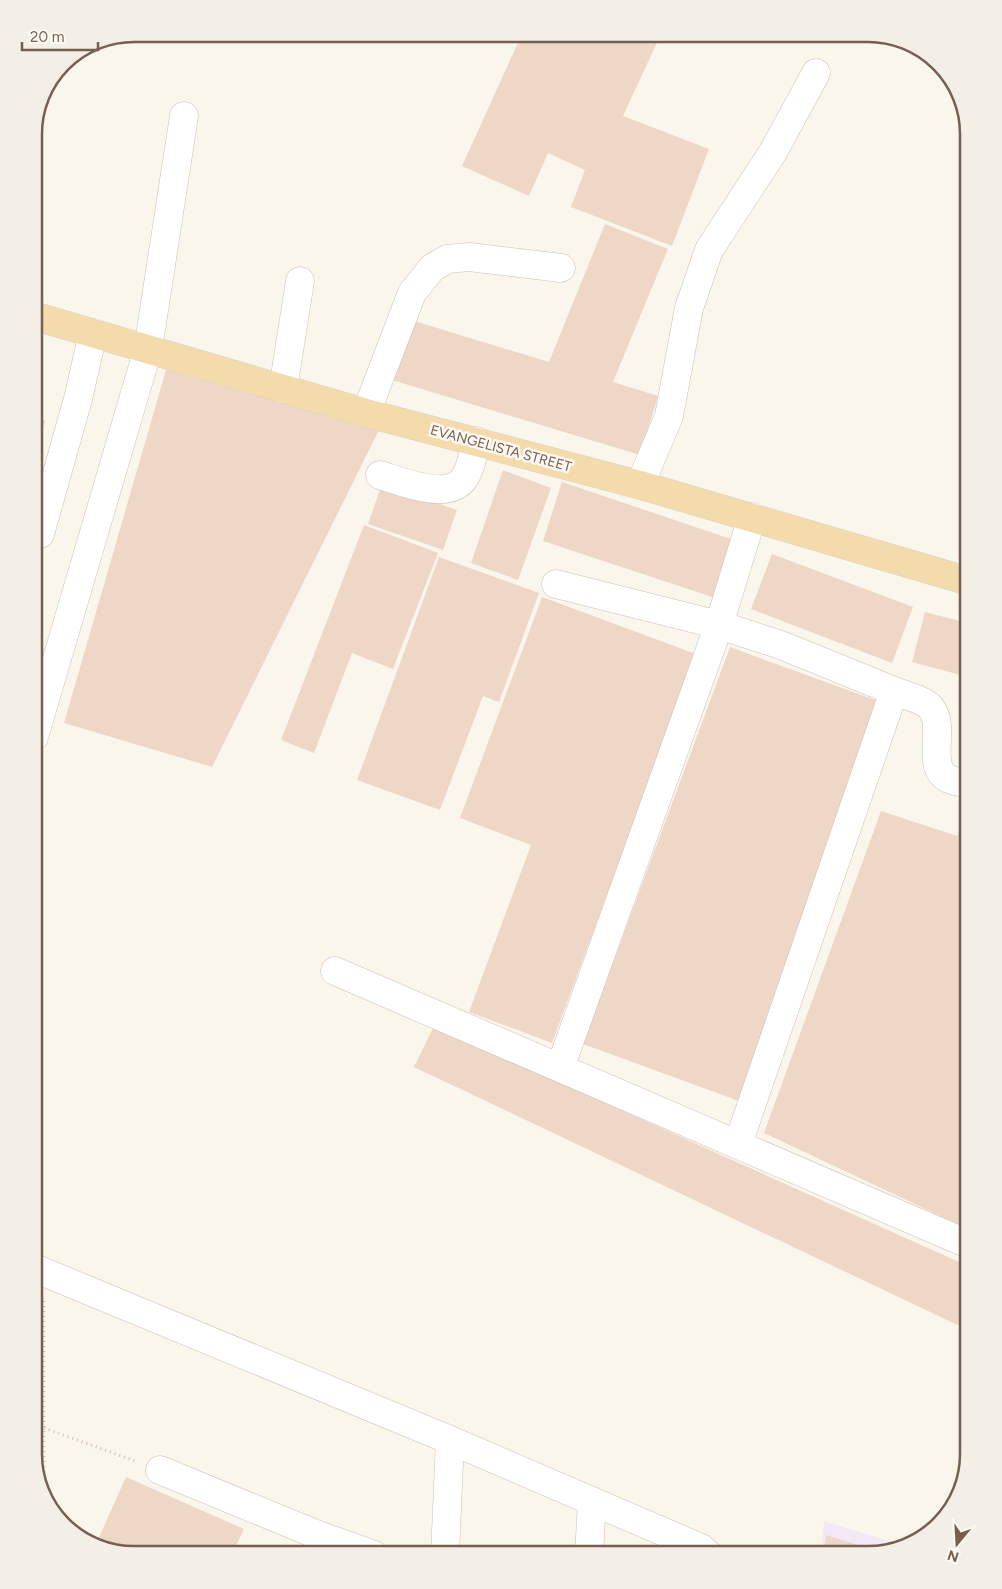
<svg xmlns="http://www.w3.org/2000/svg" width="1002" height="1589" viewBox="0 0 1002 1589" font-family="Figtree,sans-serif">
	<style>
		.education { fill: #f3e8f8 }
		.building { fill: #eed7c6 }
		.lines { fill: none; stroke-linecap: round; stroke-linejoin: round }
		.minor-casing { stroke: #cdbfb2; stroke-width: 29 }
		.major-casing { stroke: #d8d2ce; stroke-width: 29 }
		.path { stroke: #d4bba9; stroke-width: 3; stroke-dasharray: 1 4; stroke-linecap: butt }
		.minor { stroke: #fff; stroke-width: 28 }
		.major { stroke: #f3dbab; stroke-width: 28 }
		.labels { text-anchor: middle; stroke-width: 5; stroke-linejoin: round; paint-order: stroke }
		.street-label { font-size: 14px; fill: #755f50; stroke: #fefaf3 }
		.rim { fill: none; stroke: #755f50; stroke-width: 2.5 }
	</style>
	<rect width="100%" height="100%" fill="#fbf6ec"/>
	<path class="education" d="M824 1521 905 1546 868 1555H821Z"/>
	<path class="building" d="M522 34H661L623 116 709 149 672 246 571 207 585 170 548 153 529 196 462 166Z
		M605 224 668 249 613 382 658 396 640 455 392 380 411 320 549 362Z
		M168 363 379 430 212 767 64 723Z
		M34 417 45 421 34 458Z
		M503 470 551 488 518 580 471 563Z
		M562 482 734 540 715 598 543 541Z
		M382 484 457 510 443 550 368 524Z
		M364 525 438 553 393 669 352 653 314 753 281 740Z
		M772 554 913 607 892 663 751 609Z
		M439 557 539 593 499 702 483 696 440 810 357 780Z
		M542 597 696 654 552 1043 469 1012 531 845 460 818Z
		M925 612 968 623V677L912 662Z
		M730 647 886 704 739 1101 583 1044Z
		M968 723V759L958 756Z
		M966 810 968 811V1229L764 1133 881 811 957 836Z
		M434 1026 968 1266V1330L414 1067Z
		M126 1477 244 1529 232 1555H128L96 1544Z
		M826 1535 880 1552 868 1555H824Z"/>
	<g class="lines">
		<defs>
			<path id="minor" d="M283 389 300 281
				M366 413 412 293 432 268 447 259 469 257 561 268
				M380 475C400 481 445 500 462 481 471 471 473 454 476 441
				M640 485 669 416 689 308 709 250 773 152 816 73
				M40 534 78 399 93 333
				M556 584 719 625 560 1068
				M894 691C904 695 924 700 930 707 946 724 928 759 943 775 949 781 960 782 968 784
				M34 737 148 349 184 116
				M335 971 968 1244
				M738 1144 894 691 781 645 719 625 752 517
				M34 1268 450 1440 701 1548 709 1555
				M160 1470 313 1533 374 1555
				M445 1555 450 1440
				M589 1555 592 1501"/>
			<path id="major" d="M34 316 366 413 640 485 968 581"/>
		</defs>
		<use href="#minor" class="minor-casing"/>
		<use href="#major" class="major-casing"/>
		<path class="path" d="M44 1428 135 1461
			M44 1497V1301"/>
		<use href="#minor" class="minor"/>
		<use href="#major" class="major"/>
	</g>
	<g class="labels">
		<g class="street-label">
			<text transform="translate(501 448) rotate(15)" y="5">EVANGELISTA STREET</text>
		</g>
	</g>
	<path d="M0 0H1002V1589H0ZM134 42H868A92 92 0 0 1 960 134V1454A92 92 0 0 1 868 1546H134A92 92 0 0 1 42 1454V134A92 92 0 0 1 134 42Z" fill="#f3eee6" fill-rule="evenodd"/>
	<path class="rim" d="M134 42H868A92 92 0 0 1 960 134V1454A92 92 0 0 1 868 1546H134A92 92 0 0 1 42 1454V134A92 92 0 0 1 134 42Z"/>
	<g transform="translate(957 1544) rotate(198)" stroke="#fefaf3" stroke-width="4" paint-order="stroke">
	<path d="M0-4L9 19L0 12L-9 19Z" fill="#755f50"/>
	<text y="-8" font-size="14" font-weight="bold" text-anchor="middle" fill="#755f50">N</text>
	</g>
	<path d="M22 42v8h76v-8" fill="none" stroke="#755f50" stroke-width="2.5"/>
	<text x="30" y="42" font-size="15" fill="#755f50" stroke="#fefaf3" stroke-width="4" paint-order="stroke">20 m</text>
</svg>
